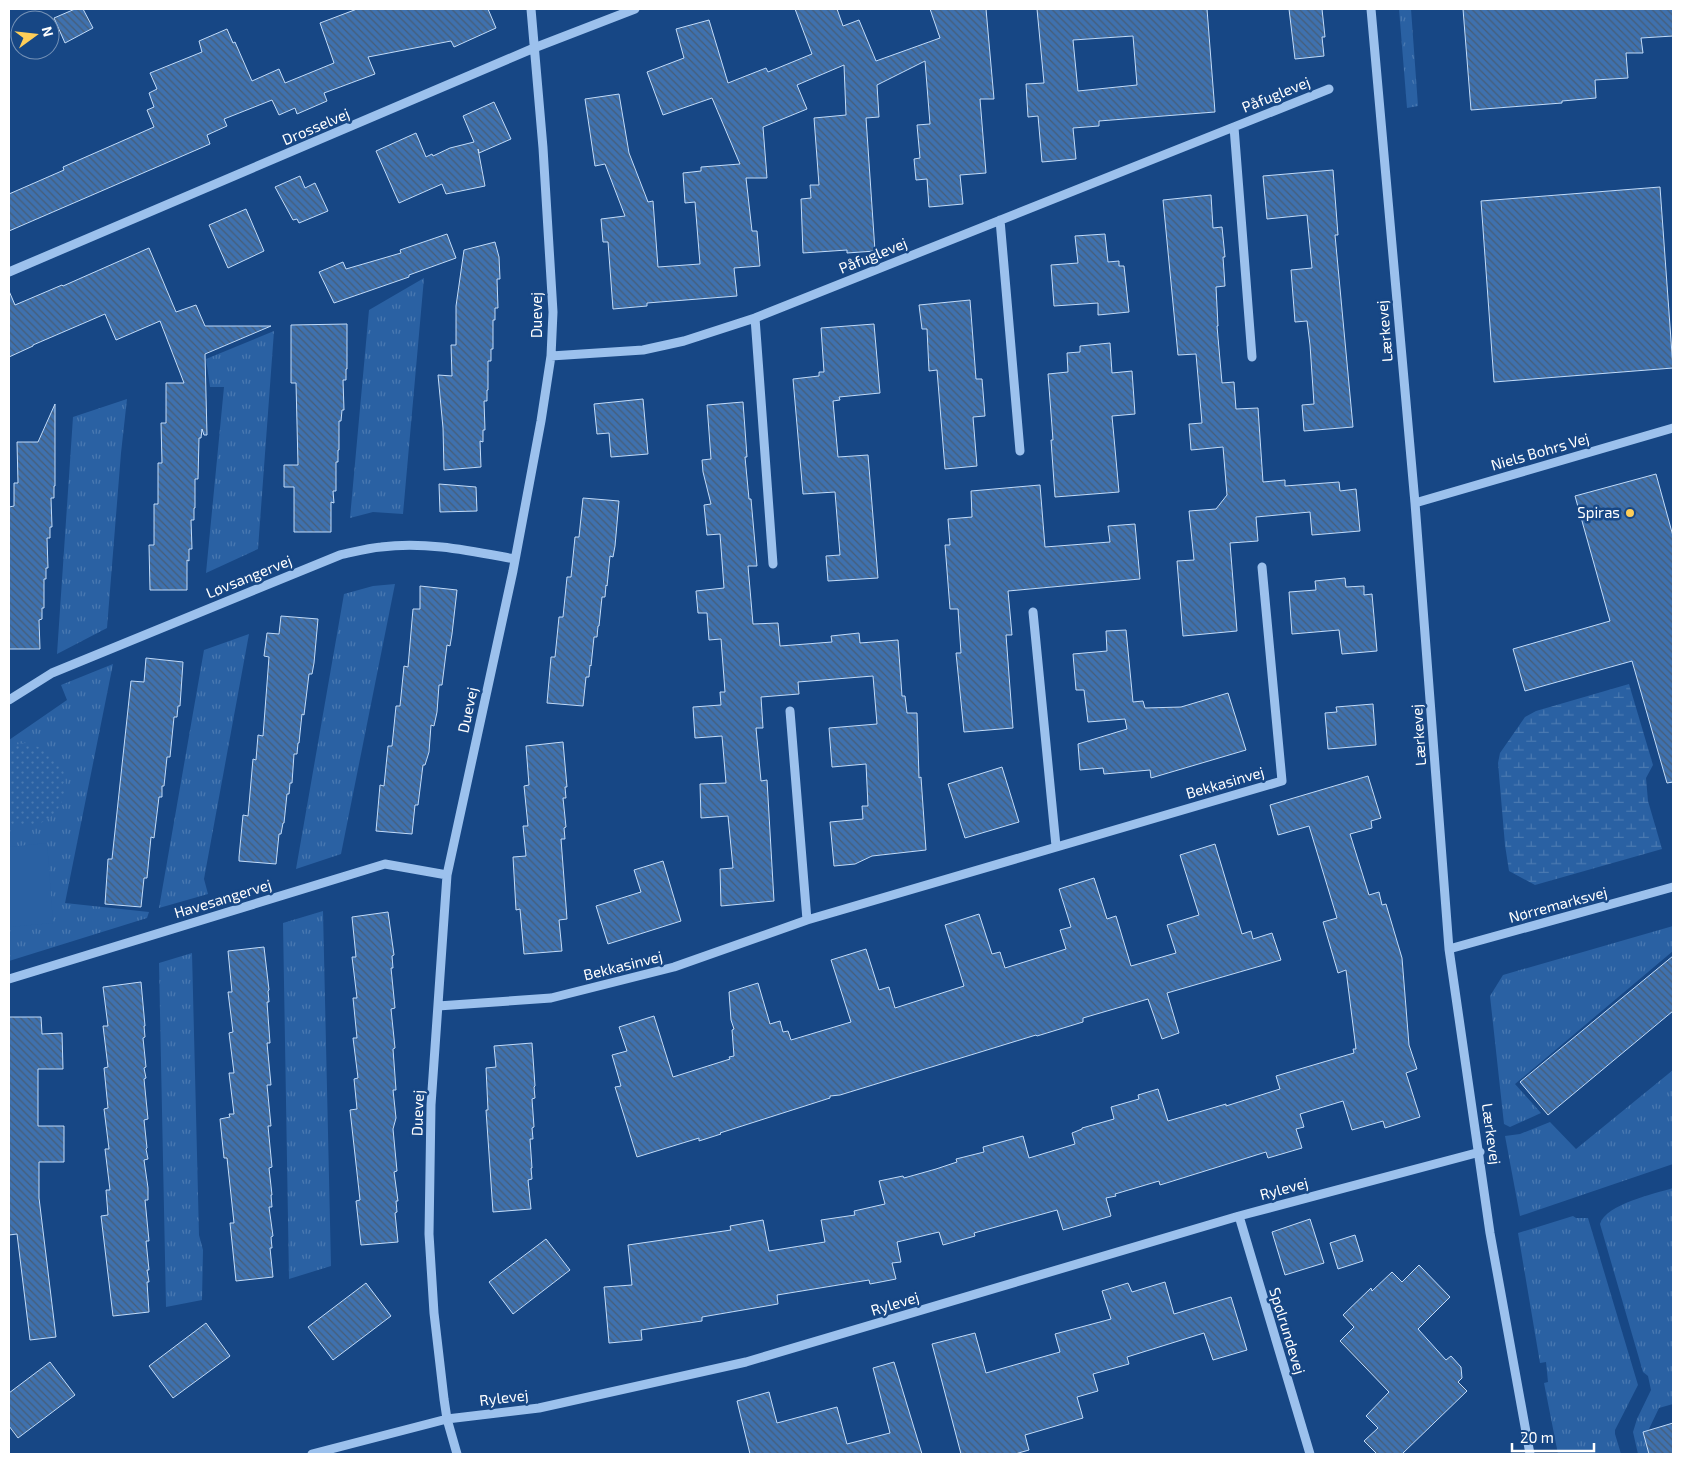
<svg xmlns="http://www.w3.org/2000/svg" width="1682" height="1463" viewBox="0 0 1682 1463" font-family="'Exo 2',sans-serif">
	<style>
		.grass { fill: url(#grass-tufts) }
		.wetland { fill: url(#wetland-marsh) }
		.park { fill: url(#park-dots) }
		.pitch { fill: #2a61a3 }
		.building { fill: url(#building-back-hatch); stroke: #c1dbf9; fill-rule: evenodd }
		.lines { fill: none; stroke-linecap: round; stroke-linejoin: round }
		.minor { stroke: #9cc1ed; stroke-width: 9 }
		.poi-dot { fill: #ffce58; stroke: #174785; stroke-width: 2 }
		.labels { text-anchor: middle; stroke-width: 5; stroke-linejoin: round; paint-order: stroke }
		.street-label { font-size: 15px; fill: #fff; stroke: #174785 }
		.poi-label { font-size: 15px; fill: #fff; stroke: #174785; text-anchor: end }
	</style>
	<defs>
		<pattern id="grass-tufts" width="24" height="20" patternUnits="userSpaceOnUse" patternTransform="scale(1.25)"><rect width="24" height="20" fill="#2a61a3"/><path d="M3 7l-1-3M5 7V3M7 7l1-3M15 17l-1-3M17 17v-4M19 17l1-3" fill="none" stroke="#4a79b1"/></pattern>
		<pattern id="wetland-marsh" width="20" height="14" patternUnits="userSpaceOnUse" patternTransform="scale(1.25)"><rect width="20" height="14" fill="#2a61a3"/><path d="M1 5h8M5 5V1M11 12h8M15 12V8" fill="none" stroke="#4a79b1"/></pattern>
		<pattern id="park-dots" width="8" height="8" patternUnits="userSpaceOnUse" patternTransform="scale(1.25)"><rect width="8" height="8" fill="#2a61a3"/><path d="M2 2h.1M6 6h.1" fill="none" stroke="#4a79b1" stroke-width="1.8" stroke-linecap="round"/></pattern>
		<pattern id="building-back-hatch" width="6" height="6" patternUnits="userSpaceOnUse" patternTransform="scale(1.25)"><rect width="6" height="6" fill="#3f71ae"/><path d="M-1 5l2 2M0 0l6 6M5-1l2 2" fill="none" stroke="#465d78"/></pattern>
	</defs>
	<rect width="100%" height="100%" fill="#174785"/>
	<path class="grass" d="M1399 9H1411L1418 106 1407 108Z
		M424 278 403 514 373 512 350 518 369 310Z
		M274 331 258 549 206 573 224 387H210L206 359Z
		M127 399 121 453 107 628 57 654 73 417Z
		M395 584 341 854 296 869 344 594 373 586Z
		M249 634 204 879 208 894 159 908 204 650Z
		M113 664 65 903 149 912 147 918 9 961V740L67 700 61 685Z
		M323 911 331 1266 289 1279 283 923Z
		M1673 926V951L1515 1084 1541 1113 1510 1127 1504 1124 1490 996 1503 975Z
		M192 953 199 1235 203 1250 202 1300 166 1307 159 963Z
		M1673 1070V1164L1520 1216 1505 1136 1520 1134 1550 1122 1576 1149Z
		M1673 1188V1404L1659 1408 1648 1431 1643 1432 1649 1454H1638L1633 1432 1637 1419 1651 1390 1648 1376 1643 1372 1600 1224C1606 1204 1654 1194 1673 1188Z
		M1573 1216 1576 1218H1588L1638 1385 1615 1430V1434L1621 1454H1558L1544 1383 1548 1382 1546 1362 1540 1363 1518 1233Z"/>
	<path class="wetland" d="M1629 684 1653 765 1646 778 1648 801 1662 849 1535 885 1509 871 1505 845 1498 763 1500 753 1525 717 1536 711Z"/>
	<path class="park" d="M24 743C95 755 65 843 9 823V746Z"/>
	<path class="pitch" d="M47 843 53 923 9 927V847Z"/>
	<path class="building" d="M75 9H83L93 28 65 43 54 18Z
		M357 9H488L496 28 454 47 451 41 368 57 375 74 324 93 327 101 297 114 295 108 279 115 272 100 224 119 227 126 207 135 210 144 9 231V194L64 170 63 167 154 127 147 110 154 107 149 93 157 89 150 73 202 52 199 41 227 29 233 43 235 42 252 81 279 69 285 83 334 63 320 23Z
		M795 9H837L843 26 859 20 876 61 940 38 930 9H986L994 99H980L986 173 960 175 963 204 929 207 927 179 916 180 914 159 920 158 917 125 930 124 925 61 877 85 879 117 866 118 875 251 847 253V250L803 253 801 199 811 198 810 185H819L814 118 846 115 844 65 797 85 807 109 763 127 767 178H746L752 231H757L760 266 734 268 737 296 647 303V306L613 309 608 242H603L601 219 625 216 605 164 595 166 585 99 619 94 629 153 648 202 653 201 658 267 700 264 695 202 685 203 683 173 701 171V167L740 164 712 98 663 115 647 72 684 58 676 29 709 20 728 83 766 68 768 72 812 54Z
		M1037 9H1207L1215 112 1099 121V126L1073 128 1076 159 1042 162 1038 116 1028 117 1026 84 1044 83ZM1133 36 1137 85 1078 91 1073 40Z
		M1289 9H1322L1325 37H1322L1324 56 1295 59Z
		M1463 9H1673V36L1641 38 1643 53H1626L1628 78 1595 80 1596 98 1562 101V103L1471 110Z
		M494 102 511 139 479 153 478 149 485 186 446 194 442 184 399 203 376 151 416 133 426 157 432 154 433 156 450 148 474 142 463 116Z
		M1333 170 1338 235H1335L1353 427 1304 431 1302 405 1314 404 1310 345 1307 321 1295 322 1291 270 1312 268 1307 215 1267 219 1263 176Z
		M300 176 305 188 315 183 328 211 299 223 297 219 293 220 275 187Z
		M1660 187 1673 368 1494 382 1481 201Z
		M1211 195 1213 228 1222 227 1225 257H1223L1225 286 1216 287 1218 326H1217L1222 383 1234 382 1236 409 1258 408 1263 482 1285 480V486L1339 482 1340 491 1356 489 1360 531 1312 535 1310 512 1256 517 1258 541 1230 543 1237 631 1183 636 1177 561 1194 560 1189 511 1216 509 1227 495 1223 447 1191 450 1189 424 1202 423 1196 354 1178 355 1163 200Z
		M246 209 264 251 228 268 209 225Z
		M447 234 456 258 409 275V277L334 303 319 272 343 262 346 269 401 253 400 250Z
		M1105 234 1108 262 1119 261V266H1124L1129 312 1098 315V303L1054 306 1051 265 1078 263 1075 236Z
		M495 242 499 257 500 279H497L498 308H495V320H493V349H491V361H488V390H487V401H484L485 430H483V442L480 441 481 467 444 470 443 428 438 375 452 376 451 345H456V306L464 250Z
		M149 248 176 312 196 305 205 326H271L205 354 207 435H204L202 429 201 438H199L198 479H195V508H194V520H191L192 549H189V561L187 560V590H150L149 545H154V504H158V463H162L161 423H166V383H184L160 321 116 340 105 314 33 345V346L9 357V291L15 305 62 285 63 286Z
		M970 300 976 379H982L985 416 973 417 977 466 945 469 937 370 929 371 927 329H922L919 305Z
		M347 324V369H346V380H343L344 410H342L341 421H339V450H338V462H336V491H333L334 503 331 502V532H294V487H284V465H298L296 383H291V325Z
		M874 324 880 393 839 397 840 400 833 401 838 457 868 455 878 578 828 581 826 556 840 555 835 492 803 494 793 379 819 376V372H824L821 328Z
		M1110 343 1112 373 1132 371 1135 414 1112 416 1119 492 1055 497 1051 440H1053L1048 374 1068 372 1067 353 1080 352V346Z
		M643 399 648 454 611 457 609 433 597 434 594 404Z
		M743 402 747 457H745L749 499H751L757 566H748L753 624 778 623 780 646 832 642 831 636 859 633 860 643 898 640 902 696H905L907 713H917L919 778 921 777 926 850 872 856 855 864 834 866 830 822 863 819 862 806H868L866 764 832 767 829 728 877 724 873 676 798 682 799 694 761 697 763 728H756L761 781 767 780 774 901 721 906 720 869 733 868 728 816 701 818 700 784 726 783 722 736 695 738 693 707 721 705 720 692H725L721 639 709 640 707 613H698L696 591 724 588 720 534 707 535 704 505 711 504 703 472 702 460 711 459 707 405Z
		M55 404V486H54V498H51L52 527H50V538H47L48 568H46V579H44V608H42V619L39 620 40 649H9V507L14 506V483H18L17 442H38Z
		M1656 474 1673 536V782L1667 783 1632 661 1525 691 1513 649 1610 621 1575 496Z
		M439 484 476 487 477 511 440 512Z
		M1040 485 1045 547 1110 542 1108 526 1135 524 1140 579 1008 591 1012 635H1006L1013 728 964 732 956 653H961L958 609H950L945 545H950L948 519 972 517 971 491Z
		M583 498 619 501 615 546 613 557 610 556 607 586 606 585 605 597H602L599 626H598L597 637H594L591 666 590 665 589 677H586L583 706 547 703 551 657H555L559 617H563L567 577H571L575 537H579Z
		M1345 578 1346 587 1364 586V595L1372 594 1377 651 1342 654 1339 630 1292 634 1289 592 1316 590 1315 581Z
		M420 586 457 590 452 634 450 646 447 645 442 685H439L437 712 434 726 431 725 429 752 425 765H423L418 805H415L412 834 376 831 380 785 384 786 388 746H392L396 706H400L404 666 408 667 413 609H420Z
		M281 616 318 619 314 663 312 674H309L304 715 302 714 299 743H298L297 754H294L292 783H290L289 794H287L284 823H283L281 834H279L276 864 239 861V857L243 815 248 816 253 759 256 760 258 735 263 736 269 657 264 656 267 633 279 634Z
		M1126 630 1133 702 1143 701 1145 708 1181 707 1228 693 1246 750 1151 778 1150 770 1104 774 1103 768 1080 770 1078 744 1127 729 1125 719 1088 722 1084 690H1076L1073 654 1107 651 1106 631Z
		M146 658 183 662 180 706H178L177 717H174L170 757H167L164 786H162V797H159L154 838 151 837 147 878H144L141 907 105 904 108 859H112L131 681 144 682Z
		M1373 704 1376 745 1328 749 1325 713 1337 712 1336 707Z
		M563 742 567 787H565L566 798H563L566 827 564 828 565 839H561L567 919 559 920 562 951 524 954 520 909 516 910 513 857 526 856 523 826H528L524 786 529 785 526 746Z
		M1002 767 1019 822 965 838 948 784Z
		M1368 776 1381 818 1371 821 1372 828 1350 834 1369 895 1379 892 1382 905 1386 904 1402 958 1409 1045 1417 1069 1406 1073 1420 1117 1385 1128 1383 1121 1352 1130 1343 1101 1300 1114 1304 1127 1296 1129 1302 1148 1268 1158 1266 1152 1160 1185 1159 1181 1115 1194 1116 1196 1106 1198 1111 1216 1063 1230 1057 1210 974 1233 975 1236 943 1245 939 1232 897 1242 901 1262 892 1263 896 1279 870 1284 869 1280 777 1295 778 1304 702 1317V1321L641 1330 642 1340 609 1343 604 1287 632 1285 628 1245 731 1230 730 1226 763 1220 769 1251 825 1242 821 1220 855 1215 854 1211 885 1204 879 1181 903 1176 904 1178 936 1169 957 1162 956 1159 984 1152 983 1147 1023 1136 1029 1158 1075 1144 1072 1133 1082 1129V1128L1114 1119 1111 1107 1139 1099 1138 1095 1158 1089 1168 1121 1226 1104V1106L1280 1089 1276 1076 1354 1053 1353 1049H1356L1346 970 1338 973 1323 922 1337 918 1309 826 1278 835 1270 805Z
		M1215 844 1242 934 1251 931 1253 939 1272 933 1281 960 1167 993 1179 1033 1162 1039 1148 999 1083 1018V1022L1037 1036 1036 1035 840 1095 830 1096V1098L720 1133 721 1134 699 1141V1138L637 1157 615 1087 621 1086 612 1055 627 1051 619 1027 654 1016 673 1077 730 1059 729 1057 734 1056 732 1030 734 1029 731 1020 729 992 758 983 770 1024 780 1021 783 1032 788 1031 791 1040 851 1022 831 960 866 949 879 990 889 987 895 1008 964 986 945 925 979 914 992 954 1000 952 1005 968 1066 949 1060 930 1071 927 1059 889 1094 878 1107 919 1116 916 1131 966 1176 953 1167 925 1199 915 1180 855Z
		M663 861 681 921 608 944 596 906 641 892 634 870Z
		M388 912 394 955 392 956 393 968H391L395 1008 391 1009 395 1048 393 1049 396 1090H393L396 1118 393 1129 397 1171 394 1172 398 1201H396L397 1212 395 1213 398 1242 361 1245 356 1201 360 1200 350 1110 357 1109 354 1079 358 1078 353 1038H357L353 998H357L352 957H356L352 917Z
		M264 947 269 990 268 991 269 1002H267L270 1043H267L271 1085H267L271 1126H268L272 1167 269 1168 272 1195H271L272 1207H269L273 1236 271 1237 272 1248H270L273 1277 236 1281 230 1223H234L227 1158H224L220 1119 230 1117 229 1114H234L229 1073H234L229 1033 233 1032 228 992H232L228 951Z
		M1673 956V1011L1548 1115 1520 1082Z
		M141 982 145 1026H144L145 1037 143 1038 146 1067 144 1068 146 1078 144 1079 148 1119 144 1120 147 1148 146 1149 148 1159 144 1160 148 1188V1200H145L149 1241H146L149 1270H147L149 1282H147L149 1312 113 1316 101 1216 108 1215 106 1190H110L105 1149H109L104 1109 108 1108 104 1068 108 1067 103 1026H108L103 987Z
		M9 1017H41L42 1034 62 1033 63 1069H38V1126H64V1162H39V1198L56 1337 30 1340 17 1234 9 1235Z
		M532 1043 535 1086 534 1087 535 1098 532 1099 534 1127 532 1128 533 1139H530L532 1168H531L532 1179 528 1180 531 1209 493 1212 486 1110H488L486 1068 496 1067 494 1046Z
		M1310 1219 1324 1263 1285 1275 1272 1232Z
		M1355 1235 1363 1261 1338 1269 1330 1243Z
		M546 1239 570 1270 513 1314 489 1282Z
		M1419 1265 1450 1297 1418 1329 1446 1360 1451 1356 1461 1367 1462 1378 1458 1382 1467 1391 1402 1454H1377L1364 1441 1378 1428 1366 1416 1389 1392 1340 1341 1354 1327 1343 1315 1371 1288 1372 1291 1392 1272 1402 1282Z
		M1165 1282 1174 1314 1231 1297 1247 1350 1213 1360 1204 1333 1127 1357 1129 1364 1093 1374 1098 1391 1077 1397 1083 1418 1025 1435 1029 1450 1015 1454H961L932 1344 975 1333 986 1373 1060 1352 1055 1334 1111 1319 1102 1291 1128 1283 1132 1292Z
		M366 1283 391 1316 333 1360 308 1327Z
		M206 1323 230 1356 173 1398 149 1366Z
		M50 1362 75 1395 18 1438 9 1426V1393Z
		M894 1362 922 1454H750L737 1401 769 1392 777 1423 837 1407 847 1444 890 1433 873 1368Z
		M1673 1423V1454H1649L1643 1432Z"/>
	<g class="lines">
		<path class="minor" d="M1371 9 1415 503 1449 949 1490 1233 1530 1454
			M1234 127 1252 357
			M1000 220 1020 451
			M9 272 534 48 635 9
			M755 318 773 564
			M551 356 643 350 684 341 755 318 1329 89
			M1415 503 1673 428
			M1033 612 1056 846
			M9 700 52 673 340 555C354 552 368 548 381 547 426 541 471 551 515 559
			M790 711 807 920
			M1449 949 1673 887
			M9 979 385 864 447 875
			M438 1006 551 998 674 967 807 920 1282 781 1262 567
			M1239 1216 1310 1454
			M312 1454 447 1419 539 1408 746 1362 1239 1216 1480 1152
			M457 1454 447 1419 444 1399 434 1313 429 1234 431 1105 447 875 513 571 541 421 551 356 553 312 543 148 531 9"/>
	</g>
	<circle class="poi-dot" cx="1630" cy="513" r="5"/>
	<g class="labels">
		<g class="street-label">
			<text transform="translate(1276 95) rotate(-22)" y="5">Påfuglevej</text>
			<text transform="translate(316 127) rotate(-23)" y="5">Drosselvej</text>
			<text transform="translate(873 256) rotate(-22)" y="5">Påfuglevej</text>
			<text transform="translate(537 315) rotate(-90)" y="5">Duevej</text>
			<text transform="translate(1385 331) rotate(-95)" y="5">Lærkevej</text>
			<text transform="translate(1540 452) rotate(-16)" y="5">Niels Bohrs Vej</text>
			<text transform="translate(249 577) rotate(-22)" y="5">Løvsangervej</text>
			<text transform="translate(468 710) rotate(-78)" y="5">Duevej</text>
			<text transform="translate(1419 735) rotate(-94)" y="5">Lærkevej</text>
			<text transform="translate(1225 783) rotate(-16)" y="5">Bekkasinvej</text>
			<text transform="translate(223 899) rotate(-17)" y="5">Havesangervej</text>
			<text transform="translate(1558 905) rotate(-15)" y="5">Nørremarksvej</text>
			<text transform="translate(623 966) rotate(-14)" y="5">Bekkasinvej</text>
			<text transform="translate(418 1113) rotate(-88)" y="5">Duevej</text>
			<text transform="translate(1491 1134) rotate(82)" y="5">Lærkevej</text>
			<text transform="translate(1284 1189) rotate(-15)" y="5">Rylevej</text>
			<text transform="translate(895 1304) rotate(-17)" y="5">Rylevej</text>
			<text transform="translate(1287 1331) rotate(73)" y="5">Spølrundevej</text>
			<text transform="translate(504 1398) rotate(-7)" y="5">Rylevej</text>
		</g>
		<g class="poi-label">
			<text x="1620" y="518">Spiras</text>
		</g>
	</g>
	<rect width="1682" height="1463" fill="none" stroke="#ffffff" stroke-width="20"/>
	<g transform="translate(35 35) rotate(75)"><circle r="24" fill="#174785" stroke="#7491b6"/>
	<path d="M0-4L9 19L0 12L-9 19Z" fill="#ffce58"/>
	<text y="-8" font-size="14" font-weight="bold" text-anchor="middle" fill="#ffffff">N</text>
	</g>
	<path d="M1512 1443v8h82v-8" fill="none" stroke="#ffffff" stroke-width="2.5"/>
	<text x="1520" y="1443" font-size="15" fill="#ffffff" stroke="#174785" stroke-width="4" paint-order="stroke">20 m</text>
</svg>
